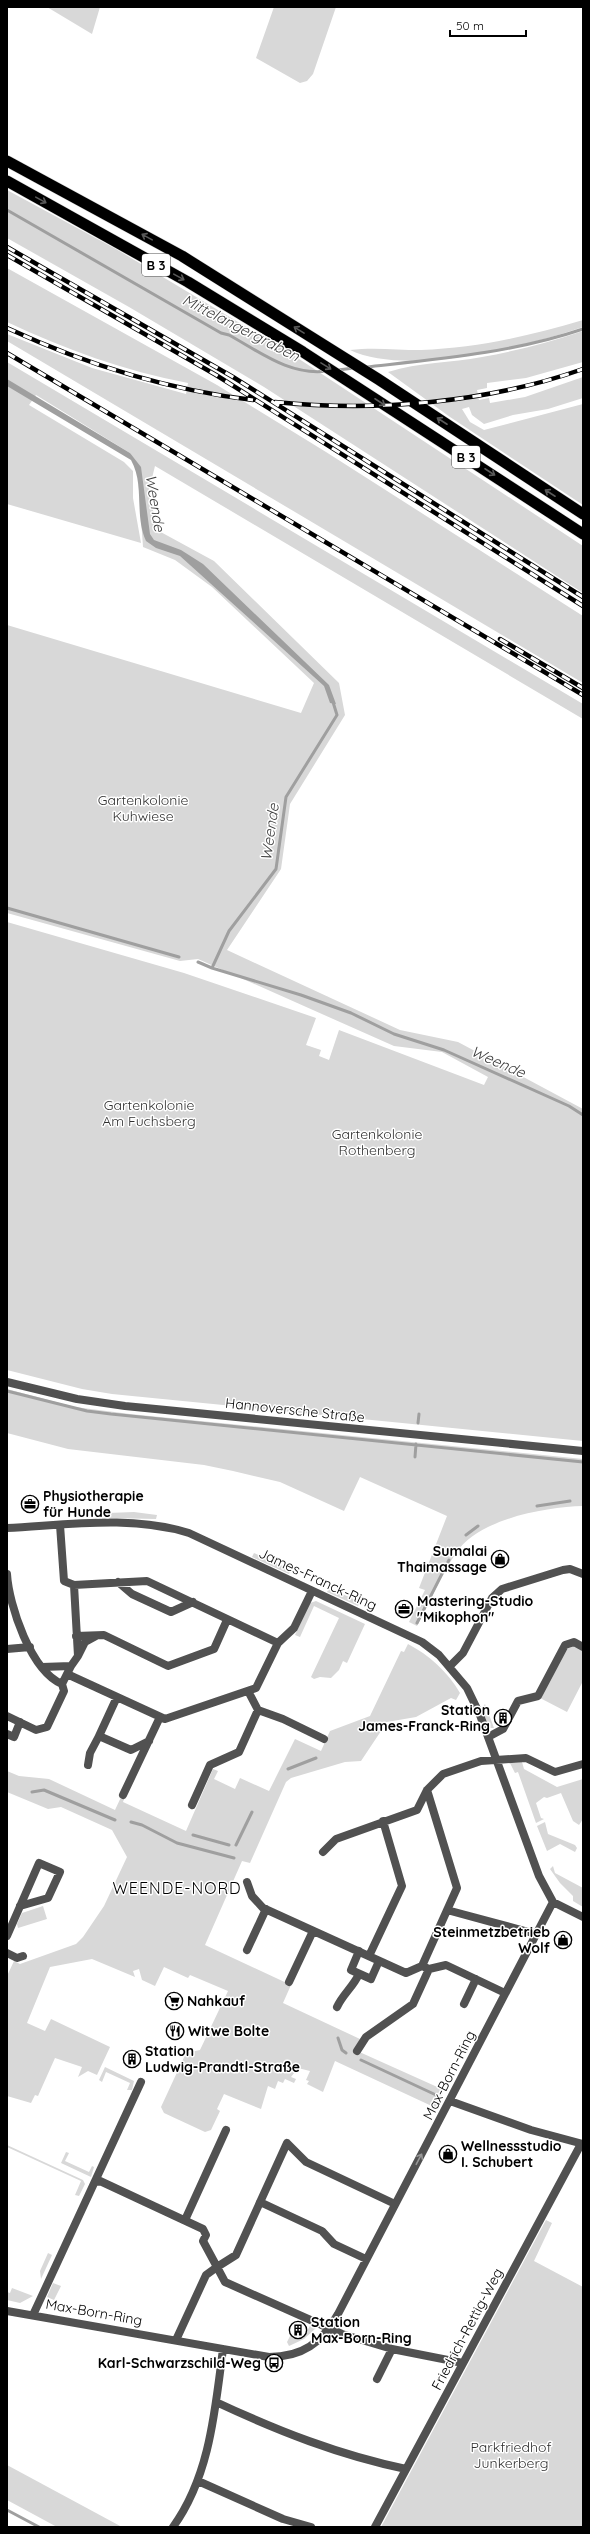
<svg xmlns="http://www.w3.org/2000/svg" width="590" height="2534" viewBox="0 0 590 2534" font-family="Quicksand,sans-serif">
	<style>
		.green { fill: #d8d8d8 }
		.water { fill: #9f9f9f }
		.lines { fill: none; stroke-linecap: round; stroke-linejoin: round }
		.stream { stroke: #9f9f9f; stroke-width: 3 }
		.trunk-casing { stroke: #dbdbdb; stroke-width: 12 }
		.minor { stroke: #515151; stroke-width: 8 }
		.tertiary { stroke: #515151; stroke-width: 8 }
		.trunk { stroke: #000; stroke-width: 11 }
		.rail-casing { stroke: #000; stroke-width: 4.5 }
		.rail { stroke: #fff; stroke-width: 3; stroke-dasharray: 9; stroke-linecap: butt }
		.oneway { stroke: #595959 }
		.oneway2 { stroke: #979797 }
		.labels { text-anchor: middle; stroke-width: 3; stroke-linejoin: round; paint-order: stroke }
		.shield { fill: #fff; stroke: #4c4c4c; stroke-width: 1 }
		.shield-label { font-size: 13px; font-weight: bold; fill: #000 }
		.park-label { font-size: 14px; fill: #2f2f2f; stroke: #fff }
		.street-label { font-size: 14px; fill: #000; stroke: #fff }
		.poi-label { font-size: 14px; font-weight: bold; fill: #000; stroke: #fff; text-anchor: start }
		.water-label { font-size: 15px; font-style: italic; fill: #404040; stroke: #fff }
		.quarter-label { font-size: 16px; letter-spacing: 1px; fill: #000; stroke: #fff }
	</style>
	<rect width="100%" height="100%" fill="#fff"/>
	<path class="green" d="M47 7H100L92 34Z
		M274 7H336L313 74 307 81 300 83 256 58Z
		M7 190 116 249 290 353 583 546V593L264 387 129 307 7 238Z
		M7 268 217 385 326 452 583 616V683L7 341V334L92 368 186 394 188 383C124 371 65 349 7 322Z
		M583 320V327C524 347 407 377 350 350 373 347 397 350 421 350 477 348 529 336 583 320Z
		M583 331V362L526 378 487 383V388L477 390 479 400 489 398 490 403 525 397 583 377V398L548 409 513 415 484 424 472 415 469 407 462 409 470 422 484 430 583 404V505L450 417 388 372C419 362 451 363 482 357 516 351 550 342 583 331Z
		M7 362 583 704V719L155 466 149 490 157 530 214 561 339 683 345 715 290 804 281 869 227 950 400 1030 458 1042 583 1109V1441L112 1394 82 1389 7 1370V922L184 973 316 1018 306 1045 321 1050 319 1056 329 1060 339 1030 484 1085 488 1077 442 1052 394 1046 198 959 180 961 7 913V625L301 713 314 683 212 587 175 560 143 547 138 476 130 453 36 395 29 405 124 462 133 471V498L141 543 7 504Z
		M7 1389 75 1407 130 1414 583 1459V1506C545 1507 478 1519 456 1553 441 1575 430 1602 417 1626L409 1622 425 1590 419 1588 447 1516 360 1477 344 1511 280 1482 233 1471 204 1465 68 1449 7 1433Z
		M134 1512 157 1515 156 1519 109 1518 108 1513Z
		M254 1553 291 1570 289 1574 252 1557Z
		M329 1588 360 1602 358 1606 327 1592Z
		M316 1601 365 1624 347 1663 343 1661 339 1670 331 1678 320 1677 314 1679 311 1677 339 1618 314 1606 300 1637 295 1635 310 1603Z
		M408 1644C429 1655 448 1672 460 1693L456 1700 451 1698 416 1717 387 1722 361 1761 345 1762 291 1778 286 1782 250 1863 242 1861 205 1945 291 1985 283 2003 360 2039 355 2050 444 2090 436 2108 335 2061 323 2092 307 2084 309 2081 306 2080 310 2071 298 2068 291 2077 296 2079 294 2083 285 2079 283 2083 278 2081 275 2089 268 2086 261 2109 224 2094 217 2109 220 2111 211 2130 205 2132 164 2113 161 2107 186 2053 200 2050 228 1991 190 1975 188 1978 164 1967 155 1986 142 1980 139 1969 133 1971 135 1977 92 1959 50 1967 27 2023 45 2031 51 2019 110 2047 97 2075 88 2071 78 2077 82 2067 55 2058 38 2096 35 2095 31 2103 7 2096V1976L14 1961 20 1964 76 1944 83 1937 104 1906 127 1857 112 1830 61 1807 48 1809 7 1792V1771L19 1776 49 1779 115 1810 122 1795 125 1796 123 1802 186 1831 213 1769 218 1771 214 1779 235 1789 240 1778 269 1791 295 1739 321 1751 330 1731 370 1716 401 1651 404 1652Z
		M574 1644 583 1649V1681L567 1712 540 1698 567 1646Z
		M485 1704 494 1728H489L482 1708Z
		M522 1762 524 1769 557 1787 583 1779V1819L579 1825 573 1821 561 1793 547 1798 544 1797 536 1803 541 1818 544 1819 536 1823 518 1772 515 1773 510 1763Z
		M545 1822 548 1834 575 1845 577 1848 575 1852 560 1844 547 1851 537 1826Z
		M553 1866 555 1873 583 1888V1907L573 1901V1896L560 1883 550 1869Z
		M43 1906 47 1919 18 1928 17 1924 22 1913Z
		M105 2067 134 2081 132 2090H127L130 2083 106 2072 102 2082 99 2080Z
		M7 2145 83 2180 85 2184 79 2196 75 2195 81 2181 7 2147Z
		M66 2152 69 2153 65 2161 89 2172 92 2166 94 2167 91 2177 61 2163Z
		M546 2220 552 2223 534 2261 583 2287V2527H381Z
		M48 2253 52 2255 41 2279 40 2271Z
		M53 2283 61 2286 54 2300 47 2297Z
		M12 2288 33 2296 20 2303 7 2300V2292L10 2293Z
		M311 2324 316 2328 304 2339 289 2346 287 2342 293 2330 301 2334 303 2329 307 2331Z
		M7 2465 122 2527H57L7 2500Z"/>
	<path class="water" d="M7 379 130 453 141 467 150 534 154 540 181 550 203 564 329 685 336 704 330 703 324 686 180 556 156 548 146 541C134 515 145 485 131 460L7 386Z"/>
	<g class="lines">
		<path class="stream" d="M7 210 221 333 229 335C260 352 290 376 327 371
			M366 367C439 359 512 353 583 329
			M338 370 354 368
			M333 702 337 715 286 797 276 869 229 931 212 968 301 995 351 1013 394 1034 444 1050 569 1106 583 1115
			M7 908 179 957
			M198 962 212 968
			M7 1391 87 1411 111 1414 583 1462
			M418 1423 419 1414
			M415 1457 416 1444
			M537 1506 570 1501
			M466 1535 478 1526
			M417 1623 449 1560
			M288 1769 316 1758
			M32 1792 44 1790 115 1820
			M131 1822 142 1825 177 1843 234 1858
			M193 1835 229 1845
			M236 1845 252 1812
			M338 2038 342 2050 346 2053
			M361 2060 436 2095
			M7 2510 39 2527"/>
		<defs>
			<path id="trunk" d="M7 161 182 256 378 379 583 514
				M7 181 188 282 303 352 583 534"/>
		</defs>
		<use href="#trunk" class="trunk-casing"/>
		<path class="minor" d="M60 1525 64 1581 74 1585 78 1656 71 1666
			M7 1528C67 1525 131 1515 189 1533L422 1642 439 1655 467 1688 480 1715 539 1876 553 1902
			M7 1574C9 1606 31 1671 62 1684
			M118 1582 132 1594 171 1612 193 1602
			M74 1585 147 1581 278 1643
			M76 1636 104 1635 168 1666 214 1649 227 1620
			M7 1649 30 1647
			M78 1656 85 1642 96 1636
			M450 1666 463 1653 492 1598 502 1589 563 1570 570 1569 583 1574
			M67 1674 165 1719 256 1688 278 1643 294 1628 312 1591
			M248 1691 258 1710 283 1719 324 1739
			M117 1697 99 1736 131 1750 149 1741
			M7 1716 36 1730 47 1727 64 1691 62 1684 71 1666 42 1667
			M7 1734 14 1737 20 1722
			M488 1737 503 1729 518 1701 538 1696 565 1645 574 1642 583 1647
			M88 1765 90 1753 99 1736
			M123 1795 160 1717
			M192 1805 210 1765 239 1752 258 1710
			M323 1852 336 1839 417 1810 427 1790 443 1774 481 1761 526 1758 555 1772 583 1764
			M247 1882 252 1896 263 1908 406 1973 422 1966 429 1969 446 1965 505 1993
			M553 1902 583 1917
			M447 1910 536 1934
			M7 1936 39 1863 60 1872 48 1898 20 1906
			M247 1950 266 1909
			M359 1951 351 1970 371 1979 379 1961
			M7 1953 17 1958 23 1956
			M369 1956 402 1886 383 1821
			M422 1966 457 1888 427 1790
			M289 1982 313 1931
			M464 2004 476 1979
			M337 2007C343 1994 353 1987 359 1974
			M357 2051 366 2037 413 2004 429 1969
			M450 2101 531 2130 583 2144
			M95 2182 100 2181 203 2229 206 2235 203 2241 217 2267 236 2255 287 2143 306 2162 395 2204
			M260 2202 322 2231 334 2244 366 2259
			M185 2220 226 2130
			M7 2311 269 2357C302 2357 322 2343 338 2314L553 1902
			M33 2315 141 2082
			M176 2340 206 2275 217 2267 225 2282 342 2334 392 2349 463 2363
			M377 2379 392 2349
			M216 2402C278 2431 339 2455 406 2469
			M198 2481 283 2519 311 2527
			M173 2527C210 2476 215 2410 223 2349
			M375 2527 581 2144"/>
		<path class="tertiary" d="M7 1382 77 1399 125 1406 583 1451"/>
		<use href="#trunk" class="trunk"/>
		<defs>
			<path id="rail" d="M7 247 233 377 583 597
				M7 255 216 375 583 606
				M7 328C85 364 168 390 253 400
				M7 353 583 695
				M275 402C376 412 487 403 583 369
				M500 639 583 688"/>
		</defs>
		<use href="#rail" class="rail-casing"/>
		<use href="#rail" class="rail"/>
	</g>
	<defs><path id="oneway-shaft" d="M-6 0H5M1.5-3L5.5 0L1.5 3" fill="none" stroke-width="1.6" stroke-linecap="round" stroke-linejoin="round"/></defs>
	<g class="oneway">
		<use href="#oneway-shaft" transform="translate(41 200) rotate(29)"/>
		<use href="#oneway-shaft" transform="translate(147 237) rotate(-151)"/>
		<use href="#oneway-shaft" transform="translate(179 277) rotate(29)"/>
		<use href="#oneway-shaft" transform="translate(299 330) rotate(-148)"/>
		<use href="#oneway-shaft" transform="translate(326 366) rotate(32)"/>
		<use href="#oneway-shaft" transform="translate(380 402) rotate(33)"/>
		<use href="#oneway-shaft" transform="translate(442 421) rotate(-147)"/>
		<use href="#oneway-shaft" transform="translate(490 472) rotate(33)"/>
		<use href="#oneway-shaft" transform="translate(550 493) rotate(-147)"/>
	</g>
	<use class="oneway2" href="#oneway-shaft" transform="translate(419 2159) rotate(-62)"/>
	<defs>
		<symbol id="office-ring" viewBox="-11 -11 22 22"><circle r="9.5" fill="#fff" stroke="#000" stroke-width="1.5"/><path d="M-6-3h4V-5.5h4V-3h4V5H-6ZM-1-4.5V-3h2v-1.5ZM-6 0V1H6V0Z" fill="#000"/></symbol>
		<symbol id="shop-ring" viewBox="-11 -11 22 22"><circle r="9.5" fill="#fff" stroke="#000" stroke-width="1.5"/><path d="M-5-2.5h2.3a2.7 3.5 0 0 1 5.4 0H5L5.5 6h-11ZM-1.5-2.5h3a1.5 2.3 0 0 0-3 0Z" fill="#000"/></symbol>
		<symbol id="building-ring" viewBox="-11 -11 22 22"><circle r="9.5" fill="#fff" stroke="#000" stroke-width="1.5"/><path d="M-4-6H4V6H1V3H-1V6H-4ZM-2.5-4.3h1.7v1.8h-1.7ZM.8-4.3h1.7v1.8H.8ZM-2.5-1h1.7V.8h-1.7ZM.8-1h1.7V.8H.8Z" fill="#000"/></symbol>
		<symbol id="supermarket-ring" viewBox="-11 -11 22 22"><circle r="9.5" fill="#fff" stroke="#000" stroke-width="1.5"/><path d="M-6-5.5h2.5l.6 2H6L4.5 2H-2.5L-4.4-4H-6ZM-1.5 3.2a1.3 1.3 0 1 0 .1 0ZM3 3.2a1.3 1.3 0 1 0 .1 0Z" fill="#000"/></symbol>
		<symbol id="restaurant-ring" viewBox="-11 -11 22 22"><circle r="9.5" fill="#fff" stroke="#000" stroke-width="1.5"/><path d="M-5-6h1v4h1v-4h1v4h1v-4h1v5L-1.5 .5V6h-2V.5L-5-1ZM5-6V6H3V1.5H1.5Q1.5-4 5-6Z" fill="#000"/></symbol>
		<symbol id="bus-ring" viewBox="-11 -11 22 22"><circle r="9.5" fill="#fff" stroke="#000" stroke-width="1.5"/><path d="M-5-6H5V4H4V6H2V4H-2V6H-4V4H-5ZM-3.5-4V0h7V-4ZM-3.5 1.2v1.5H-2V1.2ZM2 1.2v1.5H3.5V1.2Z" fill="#000"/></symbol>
	</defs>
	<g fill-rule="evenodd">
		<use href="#office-ring" x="20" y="1494" width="20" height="20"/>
		<use href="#shop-ring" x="490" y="1549" width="20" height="20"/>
		<use href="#office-ring" x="394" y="1599" width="20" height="20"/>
		<use href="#building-ring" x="493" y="1708" width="20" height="20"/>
		<use href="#shop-ring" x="553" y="1930" width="20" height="20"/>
		<use href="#supermarket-ring" x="164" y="1991" width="20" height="20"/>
		<use href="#restaurant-ring" x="165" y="2021" width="20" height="20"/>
		<use href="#building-ring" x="122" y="2049" width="20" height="20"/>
		<use href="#shop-ring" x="438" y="2144" width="20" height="20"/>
		<use href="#building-ring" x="288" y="2320" width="20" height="20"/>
		<use href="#bus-ring" x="264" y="2353" width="20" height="20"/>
	</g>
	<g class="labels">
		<g class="shield">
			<rect x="142" y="254" width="28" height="22" rx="3"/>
			<rect x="452" y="446" width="28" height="22" rx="3"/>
		</g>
		<g class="shield-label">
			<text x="156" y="270">B 3</text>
			<text x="466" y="462">B 3</text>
		</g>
		<g class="park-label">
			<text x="143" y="805">Gartenkolonie<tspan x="143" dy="16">Kuhwiese</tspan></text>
			<text x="149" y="1110">Gartenkolonie<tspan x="149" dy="16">Am Fuchsberg</tspan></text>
			<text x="377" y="1139">Gartenkolonie<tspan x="377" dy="16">Rothenberg</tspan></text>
			<text x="511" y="2452">Parkfriedhof<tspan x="511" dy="16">Junkerberg</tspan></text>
		</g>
		<g class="street-label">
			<text transform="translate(295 1410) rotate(6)" y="5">Hannoversche Straße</text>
			<text transform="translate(318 1579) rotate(25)" y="5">James-Franck-Ring</text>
			<text transform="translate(449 2075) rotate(-63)" y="5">Max-Born-Ring</text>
			<text transform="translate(94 2312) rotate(10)" y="5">Max-Born-Ring</text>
			<text transform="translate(467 2329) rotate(-62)" y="5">Friedrich-Rettig-Weg</text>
		</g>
		<g class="poi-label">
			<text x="43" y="1501">Physiotherapie<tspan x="43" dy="16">für Hunde</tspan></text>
			<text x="487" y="1556" text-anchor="end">Sumalai<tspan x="487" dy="16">Thaimassage</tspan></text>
			<text x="417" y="1606">Mastering-Studio<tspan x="417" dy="16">"Mikophon"</tspan></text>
			<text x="490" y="1715" text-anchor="end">Station<tspan x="490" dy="16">James-Franck-Ring</tspan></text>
			<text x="550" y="1937" text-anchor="end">Steinmetzbetrieb<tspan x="550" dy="16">Wolf</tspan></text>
			<text x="187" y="2006">Nahkauf</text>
			<text x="188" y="2036">Witwe Bolte</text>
			<text x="145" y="2056">Station<tspan x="145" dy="16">Ludwig-Prandtl-Straße</tspan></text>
			<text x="461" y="2151">Wellnessstudio<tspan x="461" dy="16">I. Schubert</tspan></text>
			<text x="311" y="2327">Station<tspan x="311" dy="16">Max-Born-Ring</tspan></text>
			<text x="261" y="2368" text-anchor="end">Karl-Schwarzschild-Weg</text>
		</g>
		<g class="water-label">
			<text transform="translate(241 328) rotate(27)" y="5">Mittelangergraben</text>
			<text transform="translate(155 503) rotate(81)" y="5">Weende</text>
			<text transform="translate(270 832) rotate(-82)" y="5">Weende</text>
			<text transform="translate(498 1062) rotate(24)" y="5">Weende</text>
		</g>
		<g class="quarter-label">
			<text x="177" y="1894">WEENDE-NORD</text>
		</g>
	</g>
	<rect width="590" height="2534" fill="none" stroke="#000000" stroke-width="16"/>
	<path d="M450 30v6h76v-6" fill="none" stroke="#000000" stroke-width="2"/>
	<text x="456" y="30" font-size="12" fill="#000000" stroke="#ffffff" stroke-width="3" paint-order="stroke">50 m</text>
</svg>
